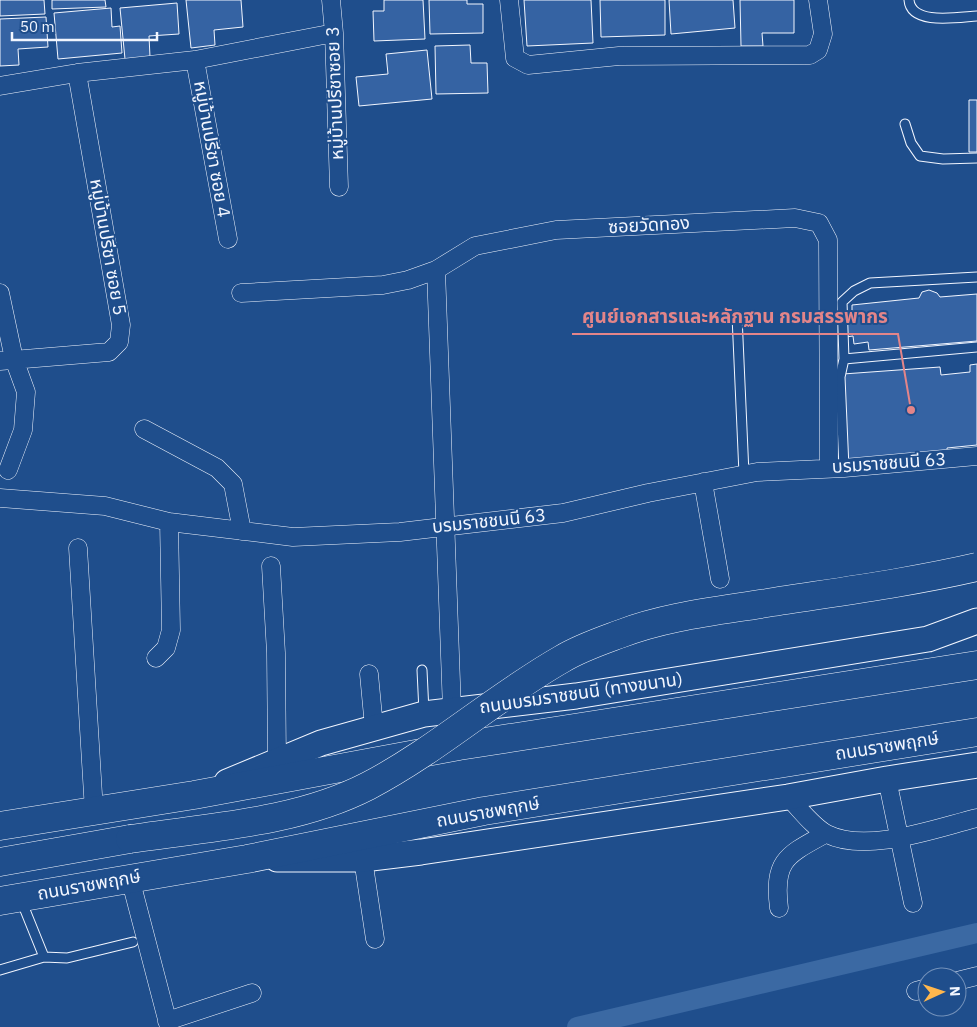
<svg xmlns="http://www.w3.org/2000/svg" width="977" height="1027" viewBox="0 0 977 1027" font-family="'IBM Plex Sans','Noto Sans Thai',sans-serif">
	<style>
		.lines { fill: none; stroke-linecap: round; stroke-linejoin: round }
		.canal { stroke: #3b69a3; stroke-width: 20 }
		.building { fill: #3563a3; stroke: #f2f6ff }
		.service-casing { stroke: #f2f6ff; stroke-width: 11 }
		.minor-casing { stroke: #f2f6ff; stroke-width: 19 }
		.secondary-casing { stroke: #f2f6ff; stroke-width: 27 }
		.primary-casing { stroke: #f2f6ff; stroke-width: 29 }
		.service { stroke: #1f4e8c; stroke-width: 9 }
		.minor { stroke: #1f4e8c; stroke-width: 18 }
		.secondary { stroke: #1f4e8c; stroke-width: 25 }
		.primary { stroke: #1f4e8c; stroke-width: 28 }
		.primary-bridge-casing { stroke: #f2f6ff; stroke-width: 29; stroke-linecap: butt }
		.primary-bridge { stroke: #1f4e8c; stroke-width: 28 }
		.labels { text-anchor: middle; stroke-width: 4; stroke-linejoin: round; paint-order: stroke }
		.street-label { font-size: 18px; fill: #f2f6ff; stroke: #1f4e8c }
		.leader { fill: none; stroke: #e38589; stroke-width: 2 }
		.callout-dot { fill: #e38589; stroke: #1f4e8c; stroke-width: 2 }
		.callout-label { font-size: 19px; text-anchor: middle; font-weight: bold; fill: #e38589; stroke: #1f4e8c; stroke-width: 4; stroke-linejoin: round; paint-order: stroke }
	</style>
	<rect width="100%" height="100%" fill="#1f4e8c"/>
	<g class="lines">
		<path class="canal" d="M577 1027 977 933"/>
	</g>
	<path class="building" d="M0 0H44L45 14 0 16Z
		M52 0H105L106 7 52 9Z
		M186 0H241L243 27 214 30 215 45 191 48Z
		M384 0H423L425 39 374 41 373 11H384Z
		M429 0H467V4H483V33L430 34Z
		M524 0H591L593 43 527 46Z
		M600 0H665V35L601 37Z
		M669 0H733L735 28 671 34Z
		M740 0H794V33H762L763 46H741Z
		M177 3 179 34 149 36 150 57 125 59 120 8Z
		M111 8 112 27 120 26 122 53 58 59 54 13Z
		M46 17 48 47 18 49 19 65 0 66V19Z
		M470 45 471 63H487L488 93 436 94 435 46Z
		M427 50 432 99 359 106 356 77 388 74 386 54Z
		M969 100H977V152H969Z
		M929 290 937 293 940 297 977 294V341L869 350 868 342 854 344 853 336 846 337 845 317H852V305L919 298 922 292Z
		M977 364V445L947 448 948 458 848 466 843 374 940 367 941 375 970 372V365Z"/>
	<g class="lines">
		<defs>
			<path id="service" d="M909 0C911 26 959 17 977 16
				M905 124 911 143 920 156 943 159 977 158
				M737 316 744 474
				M844 359 977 347
				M844 468 840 377 844 359 842 302 854 291 870 283 977 277
				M422 670 424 712
				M21 900 44 957 67 958 133 942
				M0 970 44 957"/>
			<path id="minor" d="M331 0 334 33 339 187
				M509 0 515 58 528 65 619 56 810 55 818 50 823 34 818 0
				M195 60 228 239
				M0 86 77 73 195 60 334 33
				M436 270 452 710
				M0 293 14 359 26 392 23 430 8 470
				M241 293 383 285 408 280 436 270 475 246 556 230 795 218 819 223 828 240 829 468
				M0 361 109 352 119 342 121 325 77 73
				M144 429 217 468 233 484 242 531
				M703 482 720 579
				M0 498 105 506 169 522 293 537 400 532 563 513 648 493 757 472 844 468 977 456
				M78 548 94 811
				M271 566 276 653 277 761
				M156 658 166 648 171 630 169 522
				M369 674 374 727
				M887 779 913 903
				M788 797C800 809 813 827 827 834 867 854 936 828 977 818
				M363 859 375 939
				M130 878 169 1027
				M779 908C773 860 787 855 825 834
				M957 981 977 976
				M916 991 927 988
				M167 1021 252 993"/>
			<path id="secondary" d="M227 782 321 743 424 714 576 696 928 639 977 621
				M277 859H363L421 852 788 797 887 779 977 765"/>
			<path id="primary" d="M0 826 194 795 459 746 977 665
				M0 862 130 839
				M0 901 247 859 484 811 977 732"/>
		</defs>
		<use href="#service" class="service-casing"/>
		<use href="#minor" class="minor-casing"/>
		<use href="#secondary" class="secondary-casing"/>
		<use href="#primary" class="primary-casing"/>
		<use href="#service" class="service"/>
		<use href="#minor" class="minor"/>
		<use href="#secondary" class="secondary"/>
		<use href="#primary" class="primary"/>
		<defs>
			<path id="primary-bridge" d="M130 839C209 827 296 823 368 786 437 750 495 697 562 659 580 648 601 641 620 634 667 616 718 611 767 603 837 592 908 583 977 567"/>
		</defs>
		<use href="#primary-bridge" class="primary-bridge-casing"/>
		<use href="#primary-bridge" class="primary-bridge"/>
	</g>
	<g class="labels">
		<g class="street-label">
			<text transform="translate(335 93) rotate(-92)" y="6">หมู่บ้านปรีชาซอย 3</text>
			<text transform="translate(212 149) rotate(80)" y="6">หมู่บ้านปรีชา ซอย 4</text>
			<text transform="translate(649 225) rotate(-3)" y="6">ซอยวัดทอง</text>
			<text transform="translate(108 247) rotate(80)" y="6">หมู่บ้านปรีชา ซอย 5</text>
			<text transform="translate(889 463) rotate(-4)" y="6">บรมราชชนนี 63</text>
			<text transform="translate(489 521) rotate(-6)" y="6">บรมราชชนนี 63</text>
			<text transform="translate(581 693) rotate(-8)" y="6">ถนนบรมราชชนนี (ทางขนาน)</text>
			<text transform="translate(887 746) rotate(-9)" y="6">ถนนราชพฤกษ์</text>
			<text transform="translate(488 812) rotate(-10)" y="6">ถนนราชพฤกษ์</text>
			<text transform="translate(89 885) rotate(-10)" y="6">ถนนราชพฤกษ์</text>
		</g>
	</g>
	<path class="leader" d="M911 410L898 334H572"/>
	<circle class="callout-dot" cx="911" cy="410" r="5"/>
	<g class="callout-label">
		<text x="735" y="323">ศูนย์เอกสารและหลักฐาน กรมสรรพากร</text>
	</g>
	<g transform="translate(942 992) rotate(87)"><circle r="24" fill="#1f4e8c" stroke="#7391ba"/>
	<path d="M0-4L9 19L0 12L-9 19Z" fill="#ffb74d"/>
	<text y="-8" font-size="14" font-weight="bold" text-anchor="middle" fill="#f2f6ff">N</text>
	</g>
	<path d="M12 32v8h145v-8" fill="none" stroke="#f2f6ff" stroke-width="2.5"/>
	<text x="20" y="32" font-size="15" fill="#f2f6ff" stroke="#1f4e8c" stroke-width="4" paint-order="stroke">50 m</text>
</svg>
